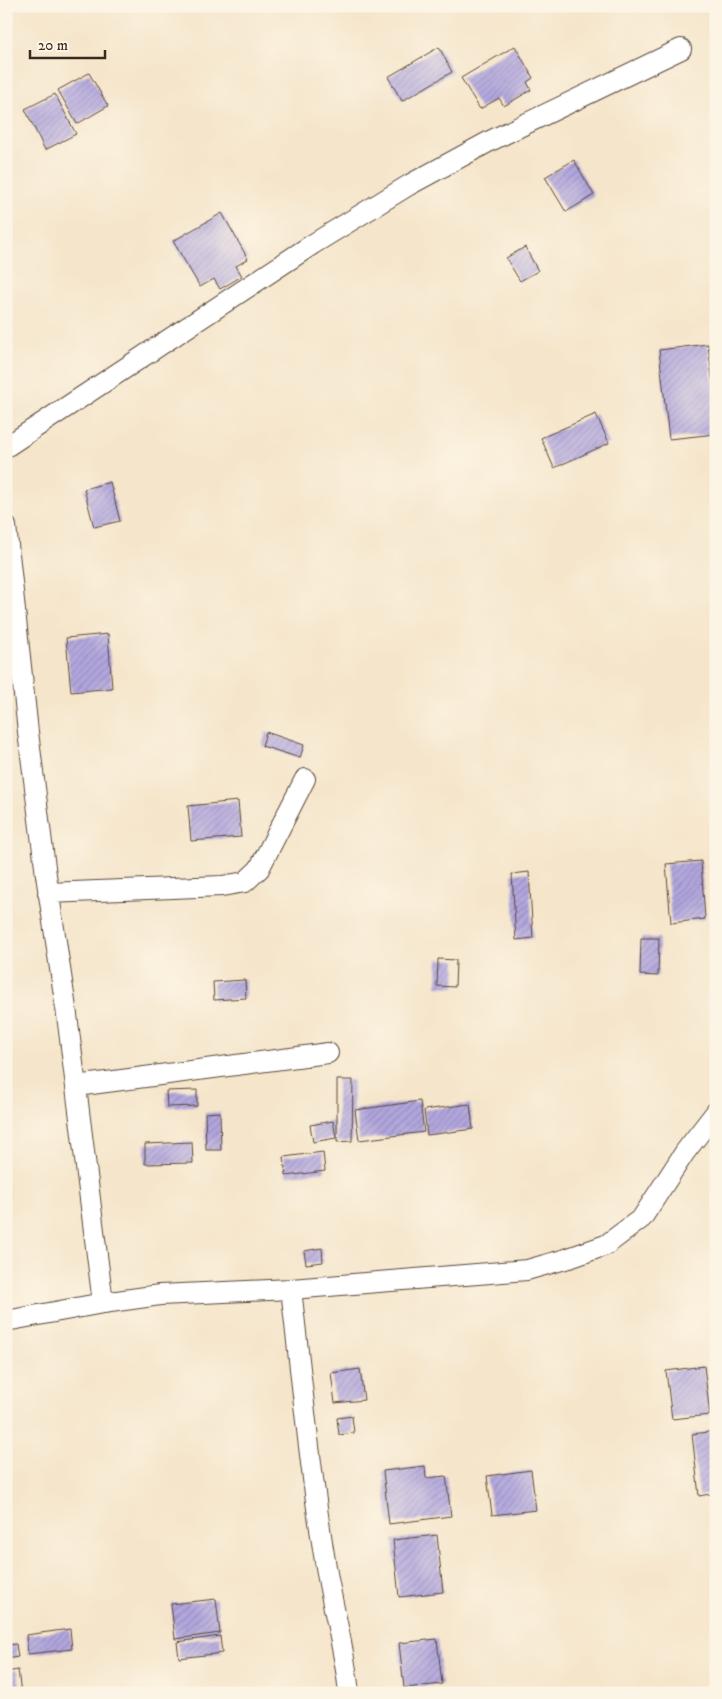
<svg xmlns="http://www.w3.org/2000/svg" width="722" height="1699" viewBox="0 0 722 1699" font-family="'IM FELL DW Pica',serif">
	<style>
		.building { fill: url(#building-hatch) }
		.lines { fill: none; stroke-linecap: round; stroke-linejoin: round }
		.street-casing { stroke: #574638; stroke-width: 22 }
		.street { stroke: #fff; stroke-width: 20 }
	</style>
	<defs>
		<pattern id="building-hatch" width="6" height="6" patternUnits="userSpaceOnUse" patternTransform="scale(1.25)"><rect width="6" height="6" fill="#b2a7df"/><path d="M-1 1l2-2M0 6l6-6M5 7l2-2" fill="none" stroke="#9288b4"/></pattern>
	</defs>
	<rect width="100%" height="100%" fill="#fcf5e5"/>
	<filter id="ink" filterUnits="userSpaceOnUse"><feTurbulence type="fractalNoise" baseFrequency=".02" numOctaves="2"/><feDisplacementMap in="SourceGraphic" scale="10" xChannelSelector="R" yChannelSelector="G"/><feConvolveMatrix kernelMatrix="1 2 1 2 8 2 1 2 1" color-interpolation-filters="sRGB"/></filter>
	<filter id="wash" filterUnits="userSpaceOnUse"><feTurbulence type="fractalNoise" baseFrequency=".0096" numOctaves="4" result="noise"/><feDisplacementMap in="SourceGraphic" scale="20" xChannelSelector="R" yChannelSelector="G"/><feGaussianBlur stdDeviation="1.12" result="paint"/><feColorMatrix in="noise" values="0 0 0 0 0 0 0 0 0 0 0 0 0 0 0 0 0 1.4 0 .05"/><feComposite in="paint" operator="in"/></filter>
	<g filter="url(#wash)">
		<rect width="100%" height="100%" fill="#f5e5ca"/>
		<g id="blocks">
			<path class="building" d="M515 46 533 78 527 82 531 90 504 106 499 98 480 109 461 78Z
				M439 47 452 72 402 101 388 77Z
				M89 73 108 106 77 124 58 90Z
				M55 94 76 134 45 150 25 109Z
				M574 160 594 195 566 212 545 177Z
				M222 213 248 259 236 266 242 276 220 289 214 279 200 287 173 241Z
				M525 247 538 271 520 281 506 258Z
				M708 344 716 409V434L669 439 659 350Z
				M596 414 609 443 554 468 541 438Z
				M110 482 120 521 94 527 84 489Z
				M108 634 112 688 71 692 66 638Z
				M266 732 304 745 300 758 262 746Z
				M238 801 241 837 191 841 188 806Z
				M701 861 705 919 671 923 666 864Z
				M529 872 533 938 516 940 512 874Z
				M641 938H659L658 976 640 975Z
				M438 959 456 960 455 987 437 986Z
				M245 980 246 998 214 1000 213 982Z
				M337 1080H353L352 1141 337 1142Z
				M197 1090V1106L167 1107 166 1091Z
				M420 1101 424 1132 359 1140 355 1110Z
				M470 1104 473 1129 427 1135 424 1110Z
				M220 1112 221 1150H206L205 1113Z
				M333 1121 336 1138 313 1142 310 1125Z
				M192 1142 193 1163 145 1164V1144Z
				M323 1152 325 1171 286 1176 284 1157Z
				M322 1248 323 1262 306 1264 304 1251Z
				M704 1366 710 1415 672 1419 666 1371Z
				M360 1369 364 1400 335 1403 331 1373Z
				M352 1416 354 1433 339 1435 337 1418Z
				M716 1431V1493L699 1496 692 1434Z
				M425 1466 426 1478 446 1476 451 1516 389 1524 383 1471Z
				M531 1470 536 1510 492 1515 487 1476Z
				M437 1535 443 1592 399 1597 393 1540Z
				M216 1599 220 1633 175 1639 171 1604Z
				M70 1629 72 1649 28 1654 26 1635Z
				M220 1636 222 1653 179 1658 177 1642Z
				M437 1639 442 1684 404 1688 399 1643Z
				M16 1644 18 1657 6 1659V1645Z
				M18 1670 21 1693H6V1672Z"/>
		</g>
	</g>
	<g filter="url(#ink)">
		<use href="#blocks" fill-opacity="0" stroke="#574638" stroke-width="1"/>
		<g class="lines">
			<defs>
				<path id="street" d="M6 447 313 244 409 185 490 141 681 49
					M6 526 28 732 46 875 67 1015 103 1303
					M48 893 222 886 245 882 259 869 305 779
					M76 1086 328 1053
					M291 1289C302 1383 311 1479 327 1573 334 1613 345 1652 349 1693
					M6 1321 103 1303 160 1295 291 1289 527 1270 569 1258 606 1245 642 1218 685 1152 716 1112"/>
			</defs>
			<use href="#street" class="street-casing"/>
			<use href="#street" class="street"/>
		</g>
	</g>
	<rect width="722" height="1699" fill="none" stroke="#fcf5e5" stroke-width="25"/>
	<path d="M30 50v8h75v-8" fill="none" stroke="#3b2a1e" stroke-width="2.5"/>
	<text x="38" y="50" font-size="15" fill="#3b2a1e" stroke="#fcf5e5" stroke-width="4" paint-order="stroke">20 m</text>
</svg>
